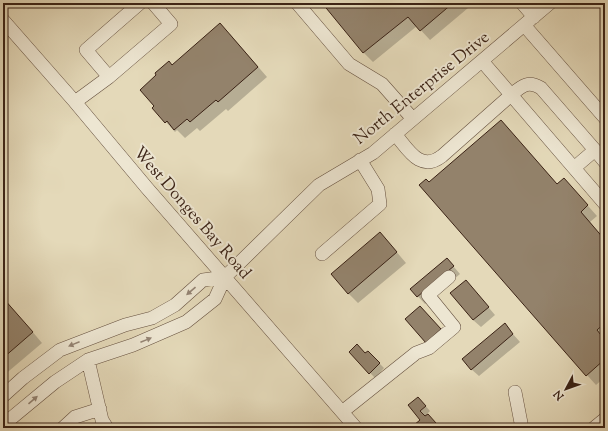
<svg xmlns="http://www.w3.org/2000/svg" width="608" height="431" viewBox="0 0 608 431" font-family="'Sorts Mill Goudy',serif">
	<style>
		.shadow { fill: #0003 }
		.building { fill: #93826b; stroke: #3b2316 }
		.lines { fill: none; stroke-linecap: round; stroke-linejoin: round }
		.minor-casing { stroke: #65503f; stroke-width: 14 }
		.minor { stroke: #ede6d2; stroke-width: 13 }
		.oneway { fill: #948474 }
		.labels { text-anchor: middle; stroke-width: 4; stroke-linejoin: round; paint-order: stroke }
		.street-label { font-size: 17px; fill: #3b2316; stroke: #ede6d2 }
	</style>
	<rect width="100%" height="100%" fill="#e4d9b9"/>
	<filter id="stains"><feTurbulence type="fractalNoise" baseFrequency=".005" numOctaves="4"/><feColorMatrix values="0 0 0 0 .2 0 0 0 0 .09 0 0 0 0 .02 0 0 0 .5 -.17"/></filter>
	<radialGradient id="worn" r=".72"><stop offset=".6" stop-color="#630" stop-opacity="0"/><stop offset="1" stop-color="#630" stop-opacity=".3"/></radialGradient>
	<path class="shadow" d="M323 3H474L430 40 417 26 373 62 364 53Z
		M230 34 267 77 228 111 226 109 200 131 197 128 185 138 177 130 175 132 166 122 172 66Z
		M501 121 557 184 573 189 597 216 590 222 605 240V377L596 385 587 375 429 184Z
		M389 243 406 263 358 303 348 293Z
		M447 259 460 274 425 304 411 289Z
		M473 289 495 315 481 327 473 320Z
		M3 297 42 343 3 376Z
		M505 325 520 342 479 376 471 369Z
		M350 352 365 355 368 352 384 368 375 378Z
		M423 403 430 411 427 414 439 428H417L422 420 410 405Z"/>
	<path class="building" d="M322 3H453L420 31 408 17 363 53Z
		M220 23 258 67 218 102 216 100 190 122 187 119 174 130 167 121 165 123 152 108 154 106 140 90 156 75 155 73 169 61 172 65Z
		M501 120 557 184 564 178 588 205 581 212 605 240V323L597 330 605 340V359L586 376 419 185 426 179 429 182Z
		M380 232 397 252 348 294 331 274Z
		M447 258 454 266 417 297 410 289Z
		M466 280 489 307 473 320 450 293Z
		M3 298 33 332 3 358Z
		M420 306 441 329 426 343 405 319Z
		M505 323 513 334 471 370 462 359Z
		M357 344 365 353 368 351 380 363 369 374 349 352Z
		M418 397 426 406 420 411 425 416 428 414 436 423 430 428H416L414 425 420 420 408 405Z"/>
	<g class="lines">
		<defs>
			<path id="minor" d="M297 3 349 64 382 84 413 119
				M522 3 534 17
				M3 20 75 102 147 188 356 428
				M524 25 605 118
				M109 77 86 50 140 3
				M75 102 109 77 171 24 153 3
				M395 134C408 149 420 173 442 156L511 95C522 86 528 80 541 88L595 150 574 168 482 61
				M595 150 605 162
				M574 168 605 204
				M322 254 380 204 378 189 360 160
				M88 360 102 420 107 428
				M515 392 522 428
				M3 396 23 378 60 350 125 325 152 318 175 305 203 280 225 277
				M342 412 416 353 429 348 454 327 428 295 449 277
				M3 425 55 382 88 360 133 345 186 322 215 299 225 277 319 185 373 153 550 3
				M63 428 75 417 100 409
				M594 428 605 419"/>
		</defs>
		<use href="#minor" class="minor-casing"/>
		<use href="#minor" class="minor"/>
	</g>
	<defs><path id="oneway-solid" d="M-6-.8H1V-3.2L6.5 0L1 3.2V.8H-6Z"/></defs>
	<g class="oneway">
		<use href="#oneway-solid" transform="translate(191 291) rotate(139)"/>
		<use href="#oneway-solid" transform="translate(146 340) rotate(-22)"/>
		<use href="#oneway-solid" transform="translate(74 344) rotate(158)"/>
		<use href="#oneway-solid" transform="translate(33 400) rotate(-41)"/>
	</g>
	<g class="labels">
		<g class="street-label">
			<text transform="translate(421 87) rotate(-39)" y="6">North Enterprise Drive</text>
			<text transform="translate(193 212) rotate(49)" y="6">West Donges Bay Road</text>
		</g>
	</g>
	<rect width="608" height="431" fill="none" stroke="#e4d9b9" stroke-width="16"/>
	<rect x="4" y="4" width="600" height="423" fill="none" stroke="#3b2316" stroke-width="2"/>
	<rect x="8" y="8" width="592" height="415" fill="none" stroke="#3b2316"/>
	<g transform="translate(566 389) rotate(229)" stroke="#ede6d2" stroke-width="3" paint-order="stroke">
	<path d="M0-3L7 15L0 10L-7 15Z" fill="#3b2316"/>
	<text y="-6" font-size="11" font-weight="bold" text-anchor="middle" fill="#3b2316">N</text>
	</g>
	<rect width="100%" height="100%" filter="url(#stains)"/>
	<rect width="100%" height="100%" fill="url(#worn)"/>
</svg>
